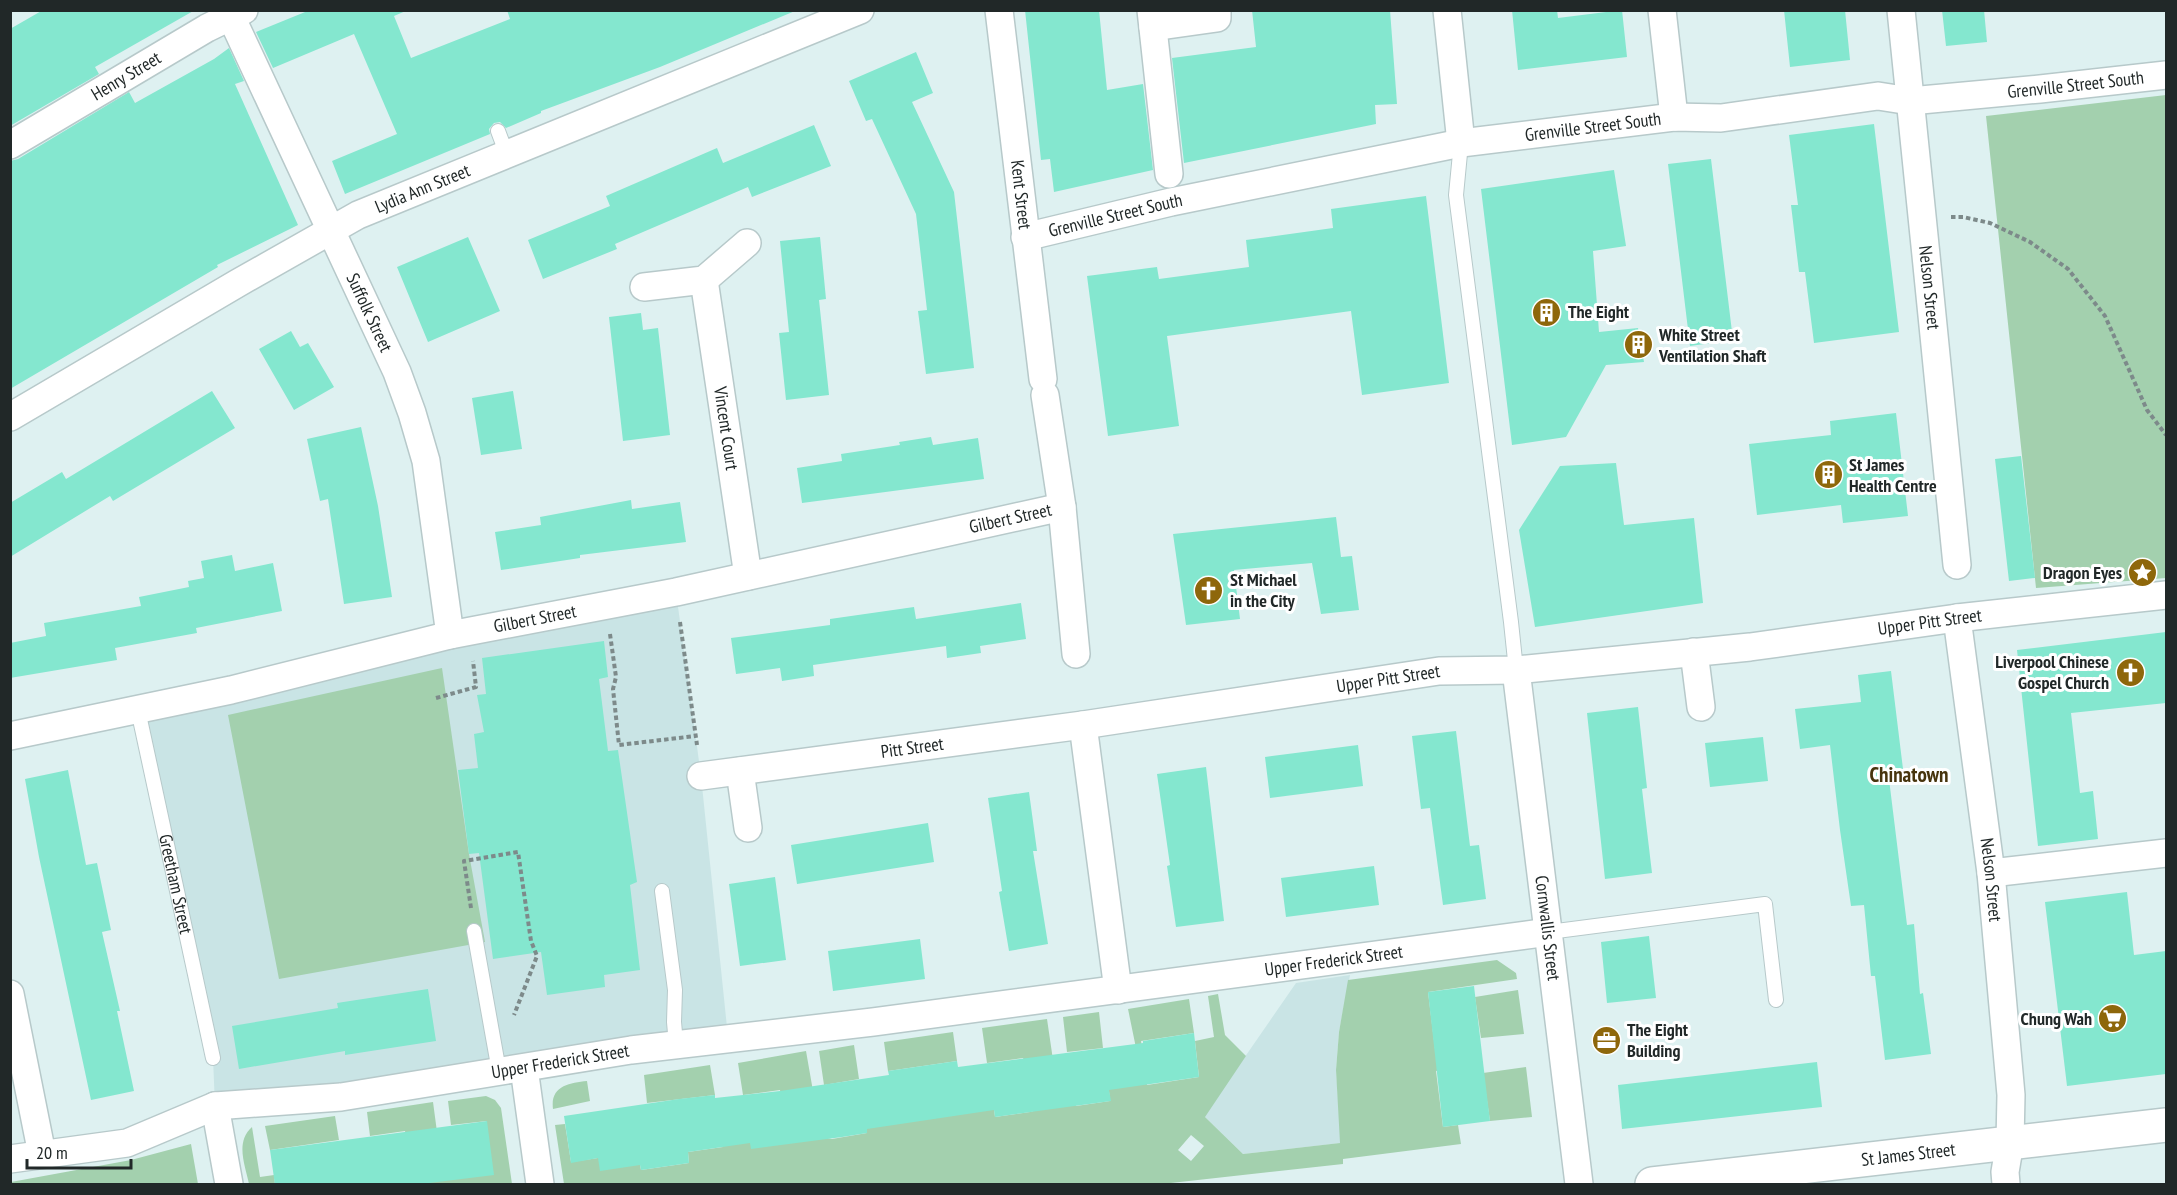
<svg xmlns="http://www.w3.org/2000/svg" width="2177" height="1195" viewBox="0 0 2177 1195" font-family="'PT Sans Narrow',sans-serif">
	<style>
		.built { fill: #c9e4e5 }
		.green { fill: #a3d0ae; fill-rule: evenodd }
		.building { fill: #84e7cf }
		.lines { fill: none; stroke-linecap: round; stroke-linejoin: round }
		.lane-casing { stroke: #b7c9ca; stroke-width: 16 }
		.street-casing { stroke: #b7c9ca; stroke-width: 30 }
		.primary-casing { stroke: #b7c9ca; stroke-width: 36 }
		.path { stroke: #7d8a8a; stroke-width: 4; stroke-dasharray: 4.5 3; stroke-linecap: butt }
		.lane { stroke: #fff; stroke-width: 14 }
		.street { stroke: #fff; stroke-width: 27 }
		.primary { stroke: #fff; stroke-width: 33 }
		.labels { text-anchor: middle; stroke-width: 6; stroke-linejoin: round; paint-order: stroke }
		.street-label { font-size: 18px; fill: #212828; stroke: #fff }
		.poi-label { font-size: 18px; font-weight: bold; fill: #212828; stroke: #fff; text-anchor: start }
		.quarter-label { font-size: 21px; font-weight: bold; fill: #47340d; stroke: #fff }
	</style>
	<rect width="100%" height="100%" fill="#def1f1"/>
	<path class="built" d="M676 592 701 776 728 1037 215 1106 213 1058 138 710Z
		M1350 975 1339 1032 1336 1070 1341 1143 1243 1154 1204 1116 1296 983Z"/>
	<path class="green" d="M2166 95V578L2036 588 1986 116Z
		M442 668 469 854 485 942 279 979 228 715Z
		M1497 960 1516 973 1517 979 1428 992 1435 1049 1447 1069 1436 1071 1443 1127 1458 1125 1461 1144 1343 1159V1164L1162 1184H564L555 1125 565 1124 571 1162 598 1158 640 1165 641 1170 689 1163 688 1152 723 1147 718 1118 832 1139 867 1133 863 1105 991 1089 995 1117 1030 1112 1074 1100 1076 1106 1110 1101 1107 1072 1136 1048 1128 1009 1189 999 1194 1033 1141 1041 1147 1085 1199 1077 1195 1041 1214 1037 1208 996 1218 994 1225 1035 1246 1056 1205 1117 1243 1154 1340 1143 1336 1070 1339 1032 1348 980ZM1191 1135 1204 1146 1191 1161 1178 1150Z
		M1518 990 1524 1034 1481 1038 1475 997Z
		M1099 1012 1103 1048 1067 1052 1063 1017Z
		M1047 1019 1053 1060 1025 1063 1023 1058 987 1063 982 1028Z
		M953 1032 957 1061 888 1071 884 1042Z
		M854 1045 859 1079 824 1085 819 1051Z
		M806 1051 813 1091 781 1095 780 1090 743 1095 738 1063Z
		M710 1065 715 1095 647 1103 644 1075Z
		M1526 1067 1532 1117 1490 1121 1483 1073Z
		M587 1081 590 1101 553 1109C550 1086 569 1083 587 1081Z
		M486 1096 495 1100 501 1108 512 1184H413L487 1121 451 1125 448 1101Z
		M433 1102 437 1132 406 1136 405 1131 370 1136 367 1112Z
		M335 1116 339 1140 270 1150 265 1126Z
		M252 1127 260 1177 274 1175 275 1184H249C245 1165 235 1142 252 1127Z
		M191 1144 198 1184H11V1182L131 1160Z"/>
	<path class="building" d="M43 10H195L95 67 99 74 10 126V29Z
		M310 10H408L394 16 411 58 510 19 507 10 795 11 660 67 541 111V113L506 128 500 122 494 123 489 129 490 134 345 194 332 161 397 134 354 34 273 68 256 32Z
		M1025 10H1099L1107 90 1143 84 1153 170 1054 192 1050 159 1041 160Z
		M1252 10H1390L1397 104 1375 105 1376 124 1184 163 1172 58 1256 47Z
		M1512 10H1557L1558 18 1622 10 1627 57 1518 70Z
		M1784 10H1845L1850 60 1790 67Z
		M1942 10H1984L1987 42 1946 46Z
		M229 48 244 81 235 84 298 225 217 265 218 267 10 389V161L18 159 129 92 135 103 214 59Z
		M916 52 933 93 912 102 954 192 974 368 926 374 918 311 927 310 916 214 872 119 866 121 849 81Z
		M1874 124 1899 332 1814 343 1805 272H1799L1791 205H1798L1789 135Z
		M814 125 831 166 752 197 748 187 615 244 617 249 543 279 528 240 610 206 606 196 717 148 723 163Z
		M1711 159 1733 340 1690 346 1668 164Z
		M1614 170 1626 246 1593 251 1599 332 1638 328 1644 362 1606 365 1566 437 1512 445 1481 189Z
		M1426 196 1449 383 1362 395 1351 311 1167 336 1179 426 1108 436 1087 276 1157 267 1159 279 1249 267 1246 240 1333 228 1331 209Z
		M468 237 500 311 428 342 397 267Z
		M820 237 826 299 819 300 829 395 786 400 779 333 789 332 780 241Z
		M641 313 643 330 658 328 670 435 623 441 609 317Z
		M291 331 300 347 308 343 334 387 294 410 259 349Z
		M212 391 235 428 113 501 110 496 10 557V503L62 472 66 479Z
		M513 391 522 449 481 455 472 398Z
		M1896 413 1908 516 1843 523 1841 505 1757 515 1749 444 1831 435 1830 421Z
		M361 427 378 506 392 597 344 604 328 499 320 501 307 439Z
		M931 437 933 445 978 438 984 479 802 503 797 468 842 461 841 454 900 445 899 442Z
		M2021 456 2035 578 2009 581 1995 459Z
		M1616 463 1624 525 1694 518 1703 603 1535 627 1519 530 1560 466Z
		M631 500 632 509 680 502 686 542 580 555V558L501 570 495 532 541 525 540 517Z
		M1336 517 1341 557 1352 556 1359 610 1321 614 1312 563 1234 570 1240 619 1186 625 1173 534Z
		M232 555 235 571 273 563 282 611 196 628 197 633 115 648 117 660 10 678V643L46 636 44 623 141 606 139 597 189 587 188 581 204 578 201 561Z
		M1021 603 1026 639 980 646 981 653 947 658 946 646 813 665 814 676 782 681 780 668 736 674 731 638 830 625V619L914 607 916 619Z
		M2166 632V703L2071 713 2080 793 2093 791 2098 839 2038 846 2017 650Z
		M604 641 608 677 599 679 608 751 618 750 637 882 630 885 640 970 604 975 605 987 547 995 541 952 493 959 479 853 469 854 458 770 478 768 474 734 484 732 477 695 486 694 482 658Z
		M1891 671 1903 769 1888 771 1907 925 1914 924 1920 994 1923 993 1931 1054 1885 1060 1875 976H1871L1864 905 1851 906 1840 830 1830 745 1800 749 1795 709 1861 702 1858 675Z
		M1638 707 1647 788 1642 789 1652 873 1605 879 1587 713Z
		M1456 731 1470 846 1479 845 1486 899 1443 905 1430 808 1421 809 1412 736Z
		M1763 737 1768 781 1710 787 1705 743Z
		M1358 745 1363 786 1270 798 1265 757Z
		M1206 767 1224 921 1176 927 1167 866 1170 865 1157 774Z
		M68 770 86 865 97 863 111 930 102 932 120 1011H117L134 1091 91 1100 39 857 25 779Z
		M1029 792 1037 851H1033L1048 944 1009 951 999 892 1002 891 988 798Z
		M928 823 934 862 797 884 791 845Z
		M1374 866 1379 905 1286 917 1281 878Z
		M775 877 786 960 740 966 729 884Z
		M2127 892 2134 955 2166 951V1074L2067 1086 2045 902Z
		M1649 936 1656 998 1607 1003 1601 942Z
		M920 939 925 979 833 991 828 951Z
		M1474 986 1490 1121 1443 1127 1428 992Z
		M428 989 436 1041 345 1055V1051L239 1069 232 1026 338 1008 337 1003Z
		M1194 1033 1199 1077 1109 1090 1111 1101 995 1117 994 1110 867 1129V1133L842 1137 751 1149 750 1143 688 1152 689 1163 641 1170 640 1165 600 1171 598 1158 571 1163 564 1116 679 1099 715 1095V1098L780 1091 889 1075 888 1071 957 1061 958 1067 1143 1043V1041Z
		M1817 1062 1822 1107 1622 1129 1618 1085Z
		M487 1121 494 1175 413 1185H275L270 1150Z"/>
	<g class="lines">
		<defs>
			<g id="lane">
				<path d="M498 131 507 155"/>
				<path d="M1461 143 1456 195 1511 622 1516 670"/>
				<path id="s1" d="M138 710 213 1058"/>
				<path d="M662 891 675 990 674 1022 676 1044"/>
				<path d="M474 931 499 1071"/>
				<path d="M1549 932 1765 904 1776 1000"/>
			</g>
			<g id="street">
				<path id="s2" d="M228 10 397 372 412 413 426 461 450 635"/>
				<path id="s3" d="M999 10 1043 379"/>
				<path d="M1151 10 1169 174"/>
				<path d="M1447 10 1461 143"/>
				<path d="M1662 10 1674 117"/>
				<path id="s4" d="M1901 10C1919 195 1940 380 1957 565"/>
				<path d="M1153 27 1217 18V10"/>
				<path id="s5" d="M10 145 207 28 244 10"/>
				<path id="s6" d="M1025 237 1171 202 1461 143 1674 117 1721 118 1878 96 1910 101 2040 89 2166 75"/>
				<path id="s7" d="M704 280 748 576"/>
				<path d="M644 287 704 280 747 243"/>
				<path d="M1045 395 1062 507 1076 654"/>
				<path id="s8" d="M10 417 238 283 358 215 860 10"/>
				<path id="s9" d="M1957 618 1991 873 2011 1095 2010 1142 2005 1172 2006 1184"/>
				<path d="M1694 652 1701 707"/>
				<path id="s10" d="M1516 670 1579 1184"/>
				<path d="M1083 725 1118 990"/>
				<path id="s11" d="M10 736 231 690 450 635 676 592 1062 507"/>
				<path d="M740 771 748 828"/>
				<path id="s12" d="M701 776 1083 725 1439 671 1516 670 1750 647 1957 618 2166 595"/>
				<path d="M1991 873 2166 853"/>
				<path d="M10 994 42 1154"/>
				<path d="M524 1068 540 1184"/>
				<path d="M215 1106 229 1184"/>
				<path id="s13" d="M10 1159 127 1143 215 1106 341 1097 631 1050 873 1022 1549 932"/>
			</g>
			<g id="primary">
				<path id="s14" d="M1652 1184 2166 1125"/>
			</g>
		</defs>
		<use href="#lane" class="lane-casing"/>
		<use href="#street" class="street-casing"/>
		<use href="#primary" class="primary-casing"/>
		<path class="path" d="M1951 217H1963L1990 223 2030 242 2068 269 2105 316 2147 410 2166 435
			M680 622 697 745
			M610 634 616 677 613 689 619 745 695 736
			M436 698 476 687 473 661
			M471 908 464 861 518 852 531 941 537 956 514 1015"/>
		<use href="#lane" class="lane"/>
		<use href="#street" class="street"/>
		<use href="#primary" class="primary"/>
	</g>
	<defs>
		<symbol id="building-disc" viewBox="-11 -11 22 22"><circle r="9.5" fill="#8e670b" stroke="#fff"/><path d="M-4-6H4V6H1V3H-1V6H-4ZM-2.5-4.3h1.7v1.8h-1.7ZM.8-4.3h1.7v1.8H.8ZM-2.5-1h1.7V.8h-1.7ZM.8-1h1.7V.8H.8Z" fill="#fff"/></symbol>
		<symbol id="sight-disc" viewBox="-11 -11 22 22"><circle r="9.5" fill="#8e670b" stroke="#fff"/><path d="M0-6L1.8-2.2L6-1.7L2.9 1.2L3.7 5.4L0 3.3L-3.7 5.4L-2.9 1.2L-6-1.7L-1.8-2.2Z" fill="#fff"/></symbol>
		<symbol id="church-disc" viewBox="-11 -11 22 22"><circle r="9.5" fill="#8e670b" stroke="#fff"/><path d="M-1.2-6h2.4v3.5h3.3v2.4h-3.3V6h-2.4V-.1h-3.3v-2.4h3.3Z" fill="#fff"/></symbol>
		<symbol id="supermarket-disc" viewBox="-11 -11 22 22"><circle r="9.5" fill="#8e670b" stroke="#fff"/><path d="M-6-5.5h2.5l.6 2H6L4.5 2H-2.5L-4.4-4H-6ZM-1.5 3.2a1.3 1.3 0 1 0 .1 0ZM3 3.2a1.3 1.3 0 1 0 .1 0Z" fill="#fff"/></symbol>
		<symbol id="office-disc" viewBox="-11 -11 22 22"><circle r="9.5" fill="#8e670b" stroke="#fff"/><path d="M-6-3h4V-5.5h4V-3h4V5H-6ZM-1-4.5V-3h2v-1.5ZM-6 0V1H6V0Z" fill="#fff"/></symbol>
	</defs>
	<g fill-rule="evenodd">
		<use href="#building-disc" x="1530" y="296" width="33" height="33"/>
		<use href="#building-disc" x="1622" y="328" width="33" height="33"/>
		<use href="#building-disc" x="1812" y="458" width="33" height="33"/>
		<use href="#sight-disc" x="2126" y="556" width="33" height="33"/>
		<use href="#church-disc" x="1192" y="574" width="33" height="33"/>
		<use href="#church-disc" x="2114" y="656" width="33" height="33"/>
		<use href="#supermarket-disc" x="2096" y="1002" width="33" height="33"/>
		<use href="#office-disc" x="1590" y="1024" width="33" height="33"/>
	</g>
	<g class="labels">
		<g class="street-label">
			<text dy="6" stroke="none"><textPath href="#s5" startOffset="135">Henry Street</textPath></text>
			<text dy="6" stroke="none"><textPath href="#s6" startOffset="1065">Grenville Street South</textPath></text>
			<text dy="6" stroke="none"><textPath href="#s6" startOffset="579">Grenville Street South</textPath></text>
			<text dy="6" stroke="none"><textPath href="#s8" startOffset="472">Lydia Ann Street</textPath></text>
			<text dy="6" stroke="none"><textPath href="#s3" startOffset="186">Kent Street</textPath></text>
			<text dy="6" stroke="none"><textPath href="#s6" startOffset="93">Grenville Street South</textPath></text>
			<text dy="6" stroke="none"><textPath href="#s4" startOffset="279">Nelson Street</textPath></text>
			<text dy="6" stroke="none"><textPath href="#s2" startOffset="334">Suffolk Street</textPath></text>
			<text dy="6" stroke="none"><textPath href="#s7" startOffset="150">Vincent Court</textPath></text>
			<text dy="6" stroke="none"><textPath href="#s11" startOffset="1024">Gilbert Street</textPath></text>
			<text dy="6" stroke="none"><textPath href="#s11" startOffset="538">Gilbert Street</textPath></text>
			<text dy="6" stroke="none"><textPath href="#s12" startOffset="1239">Upper Pitt Street</textPath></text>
			<text dy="6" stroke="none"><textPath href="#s12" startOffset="694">Upper Pitt Street</textPath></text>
			<text dy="6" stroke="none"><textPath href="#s12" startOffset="213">Pitt Street</textPath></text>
			<text dy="6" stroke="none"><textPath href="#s9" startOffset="264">Nelson Street</textPath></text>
			<text dy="6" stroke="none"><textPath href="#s1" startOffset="178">Greetham Street</textPath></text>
			<text dy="6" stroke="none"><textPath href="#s10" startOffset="260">Cornwallis Street</textPath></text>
			<text dy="6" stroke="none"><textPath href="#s13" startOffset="1342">Upper Frederick Street</textPath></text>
			<text dy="6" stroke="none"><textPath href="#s13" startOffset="562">Upper Frederick Street</textPath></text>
			<text dy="6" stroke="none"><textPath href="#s14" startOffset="258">St James Street</textPath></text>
		</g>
		<g class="poi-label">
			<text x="1568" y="318">The Eight</text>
			<text x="1659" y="341">White Street<tspan x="1659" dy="21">Ventilation Shaft</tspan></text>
			<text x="1849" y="471">St James<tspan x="1849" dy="21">Health Centre</tspan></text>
			<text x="2122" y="579" text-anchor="end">Dragon Eyes</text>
			<text x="1230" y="586">St Michael<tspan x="1230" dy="21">in the City</tspan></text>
			<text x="2109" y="668" text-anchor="end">Liverpool Chinese<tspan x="2109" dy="21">Gospel Church</tspan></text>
			<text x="2092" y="1025" text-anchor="end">Chung Wah</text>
			<text x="1627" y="1036">The Eight<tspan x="1627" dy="21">Building</tspan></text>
		</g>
		<g class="quarter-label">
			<text x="1909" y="782">Chinatown</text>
		</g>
	</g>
	<rect width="2177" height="1195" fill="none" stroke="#212828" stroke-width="24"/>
	<path d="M27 1159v9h104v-9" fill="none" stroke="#212828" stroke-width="3"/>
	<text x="36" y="1159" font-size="18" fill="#212828" stroke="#ffffff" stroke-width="4.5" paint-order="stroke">20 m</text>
</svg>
